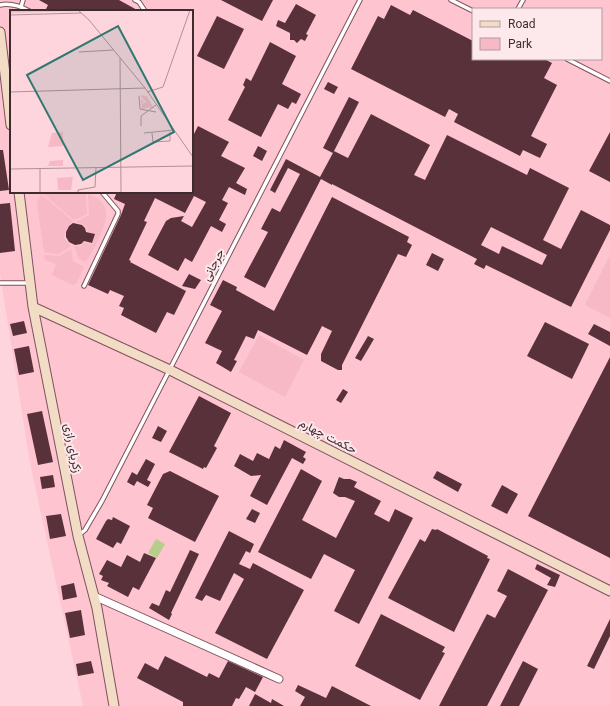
<svg xmlns="http://www.w3.org/2000/svg" width="610" height="706" viewBox="0 0 610 706" font-family="Georgia,Vazirmatn,serif">
	<style>
		.built { fill: #fec4d0; fill-rule: evenodd }
		.green { fill: #f6b9c5 }
		.water { fill: #b5ce8c }
		.building { fill: #58313b; fill-rule: evenodd }
		.lines { fill: none; stroke-linecap: round; stroke-linejoin: round }
		.lane-casing { stroke: #7d535d; stroke-width: 5.5 }
		.street-casing { stroke: #7d535d; stroke-width: 9 }
		.secondary-casing { stroke: #7d535d; stroke-width: 11 }
		.lane { stroke: #fff; stroke-width: 3.5 }
		.street { stroke: #fff; stroke-width: 7 }
		.secondary { stroke: #f2dcc5; stroke-width: 9 }
		.labels { text-anchor: middle; stroke-width: 4; stroke-linejoin: round; paint-order: stroke }
		.street-label { font-size: 12px; fill: #3e2b2f; stroke: #fde8ec }
		.inset-road { fill: none; stroke: #b19197; stroke-width: 1 }
		.view { fill: #317870; fill-opacity: 0.15; stroke: #317870; stroke-width: 2 }
		.inset-edge { fill: none; stroke: #3e2b2f; stroke-width: 2 }
	</style>
	<rect width="100%" height="100%" fill="#fed5dd"/>
	<path class="built" d="M0 0H610V706H83L30 463 0 274ZM473 9H601V59H473ZM11 11H192V192H11Z"/>
	<path class="green" d="M41 192H77L86 194 87 214 74 220Z
		M41 194 73 221C67 226 65 230 64 238L71 246 59 254 44 252 37 204Z
		M88 194C114 203 107 221 98 240 94 248 91 256 85 262L79 259 74 246 80 247 84 242 92 245 95 234 87 231 86 227 83 224 76 222 89 215Z
		M71 249 73 261 84 267 76 284 73 285 52 275 56 264 45 260 44 255 60 256Z
		M610 255V318L585 305Z
		M259 335 304 360 285 397 239 372Z"/>
	<path class="water" d="M156 539 165 544 157 558 148 553Z"/>
	<path class="building" d="M39 0H119L139 11H45L48 5Z
		M221 0H273L262 21Z
		M296 4 316 15 306 34 308 35 305 41 301 39 297 43 294 40H290V33L276 26 278 20 285 23Z
		M391 5 410 15 413 10 473 41V59H544L552 63 544 78 557 85 531 136 547 144 540 158 523 150 520 156 454 122 458 114 449 109 445 117 351 69 378 16 384 19Z
		M217 16 244 29 224 69 197 56Z
		M270 42 296 56 282 84 301 94 296 104 292 102 288 109 278 104 261 137 228 120 245 87 243 85 246 78 251 81Z
		M328 82 338 87 334 94 324 89Z
		M349 97 359 102 333 153 323 148Z
		M371 114 430 145 414 175 425 180 447 135 527 175 530 168 569 188 543 240 561 249 581 210 610 225V230L571 307 486 265 484 269 474 264 477 259 332 184V185L321 179 265 288 244 277 268 232 261 229 272 208 280 212 300 174 288 168 275 193 270 190 286 159 320 177 334 151 348 158ZM491 227 547 255 542 265 502 246 499 254 481 245Z
		M198 126 229 142 221 156 245 168 236 183 247 189 245 195 229 187 222 200 228 203 219 220 226 224 222 232 211 226 192 262 185 258 178 271 148 255 166 221 171 218 184 216 181 221 192 227 206 202 194 196 185 213 155 198 144 221 147 222 129 260 131 261 130 262 186 291 174 315 167 312 156 333 121 315 124 308 119 306 124 296 110 290 108 294 88 285 121 215 125 204 114 199 117 192H192V138Z
		M610 132V182L589 171Z
		M258 146 267 151 262 161 253 156Z
		M0 150H3L9 190 0 191Z
		M332 197 409 237 407 242 412 245 406 257 398 254 342 365V370H338L321 361V354L332 331 322 326 307 355 258 330 254 339 246 336 234 360 237 361 231 372 216 363 222 351 205 343 222 311 210 305 223 280 237 287 236 290 274 311Z
		M10 203 15 251 0 253V204Z
		M73 223 82 225 85 228 86 232 95 234 92 243 84 241 81 244 75 245 69 242 66 237V232L69 226Z
		M432 253 444 259 438 271 426 265Z
		M189 274 201 280 195 289 182 286Z
		M24 321 27 333 13 336 10 324Z
		M545 322 589 344 572 379 527 356Z
		M594 324 610 332V346L588 334Z
		M368 336 374 339 361 361 355 358Z
		M29 346 34 372 19 375 14 349Z
		M610 357V558L528 516Z
		M343 389 348 392 341 403 336 400Z
		M199 396 231 413 214 446 217 448 206 468 204 467 203 469 169 452Z
		M42 411 53 462 38 465 27 414Z
		M158 426 167 431 161 442 152 438Z
		M284 440 306 452 303 457 306 459 303 464 292 458 267 505 250 496 261 475 251 476 234 466 240 454 253 461 257 453 269 459 275 446 280 449Z
		M146 459 155 464 147 480 151 482 148 487 137 481 134 486 127 482 132 472 137 475Z
		M301 469 322 481 302 520 336 538 355 501 345 497H339L333 493 339 477 344 479H350L357 482 354 487 381 501 374 514 389 522 395 509 413 518 359 624 334 611 355 570 324 554 311 579 258 552Z
		M170 471 219 496 195 542 148 518 153 508 147 505 163 474Z
		M437 471 462 484 458 492 433 478Z
		M53 475 55 487 42 489 40 477Z
		M502 485 518 494 507 514 491 506Z
		M252 509 260 513 255 523 246 519Z
		M61 514 66 536 50 539 46 516Z
		M113 517 130 526 121 544 117 542 113 548 96 539 106 521 108 519 112 520Z
		M432 529 436 530 437 529 488 556 487 558 490 559 454 632 388 598 420 539 425 542Z
		M229 531 254 544 250 553 246 551 239 564 250 569 253 563 304 590 267 659 215 633 244 579 234 573 220 601 206 595 202 601 195 598Z
		M190 550 199 554 171 613 172 614 169 620 149 608 152 603 159 606 166 590 170 592Z
		M144 553 156 558 139 590 133 587 128 597 107 586 109 583 101 580 103 576 99 574 107 560 121 567 127 555 140 562Z
		M537 564 560 575 555 587 547 585 551 578 535 569Z
		M508 569 548 590 487 706H439L487 614 495 618 507 596 497 591Z
		M74 583 77 597 63 600 61 586Z
		M81 610 85 635 70 638 65 613Z
		M381 614 445 647 442 652 445 653 420 700 355 666Z
		M610 619V636L594 669 587 666Z
		M165 656 207 677 209 673 219 678 228 661 263 677 255 692 246 687 239 699 236 698 232 706H183V702L137 678 145 663 158 670Z
		M91 661 94 673 78 676 76 664Z
		M523 661 538 669 519 706H500Z
		M298 685 326 698 332 686 371 706H300L305 697 295 691Z
		M255 694 271 703 272 699 284 706H249Z"/>
	<g class="lines">
		<defs>
			<path id="lane" d="M135 0 139 2 145 11
				M451 0 473 11
				M0 5C10 3 20 6 29 11
				M21 7 23 0
				M518 9 523 0
				M567 59 610 81
				M0 283H29
				M84 286 118 214V211L102 192
				M79 535 85 530 102 501 360 0"/>
			<path id="street" d="M94 596 279 679"/>
			<path id="secondary" d="M0 32 11 125
				M19 192 33 307 78 536 97 608 114 706
				M33 307 170 370 610 591"/>
		</defs>
		<use href="#lane" class="lane-casing"/>
		<use href="#street" class="street-casing"/>
		<use href="#secondary" class="secondary-casing"/>
		<use href="#lane" class="lane"/>
		<use href="#street" class="street"/>
		<use href="#secondary" class="secondary"/>
	</g>
	<g class="labels">
		<g class="street-label">
			<text transform="translate(213 265) rotate(-63)" y="4">جرجانی</text>
			<text transform="translate(328 436) rotate(27)" y="4">حکمت چهارم</text>
			<text transform="translate(73 448) rotate(79)" y="4">زکریای رازی</text>
		</g>
	</g>
	<g transform="translate(10 10)">
		<rect width="183" height="183" fill="#fed5dd"/>
		<path d="M0 0H68V1L0 3ZM130 85 137 86 143 97 132 99 131 89 134 91 131 94 136 92ZM53 122V136L38 137 42 123ZM53 150V156H38L40 151ZM63 167 61 180H48L47 168Z" fill="#f6b9c5"/>
		<path class="inset-road" d="M68 0 79 10 135 78 183 147M0 5 71 3M69 42 103 40M110 48 111 183M0 82 135 78M137 82 153 77 180 0M129 86 130 99 146 102M131 116V106L146 95M134 123 164 120M142 123 143 132 160 131V122M0 159 183 156M30 159V183M68 183V180L85 177 86 158"/>
		<path class="view" d="M108 16 164 122 73 170 17 65Z"/>
		<rect width="183" height="183" class="inset-edge"/>
	</g>
	<rect x="472" y="8" width="130" height="52" fill="#fde8ec" stroke="#b19ca0"/>
	<rect x="480" y="21" width="20" height="6" fill="#f2dcc5" stroke="#b19ca0"/>
	<text x="508" y="28" font-size="12" fill="#3e2b2f">Road</text>
	<rect x="480" y="38" width="20" height="12" fill="#f6b9c5" stroke="#b19ca0"/>
	<text x="508" y="48" font-size="12" fill="#3e2b2f">Park</text>
</svg>
